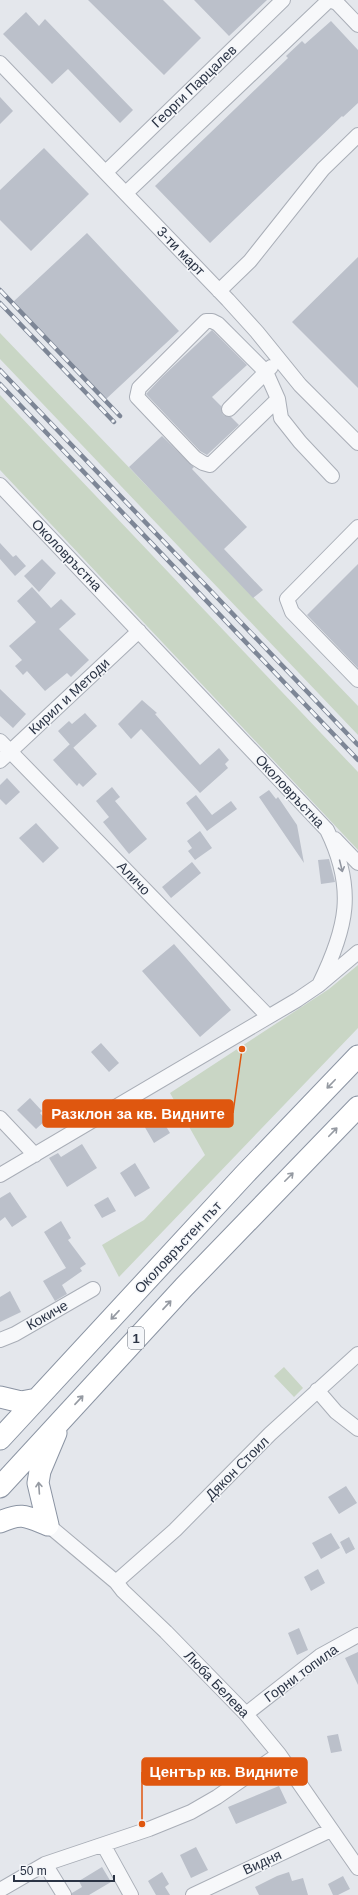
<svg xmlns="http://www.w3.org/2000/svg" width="358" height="1895" viewBox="0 0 358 1895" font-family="Helvetica,sans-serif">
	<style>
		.green { fill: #c9d6c5 }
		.building { fill: #bbc0ca }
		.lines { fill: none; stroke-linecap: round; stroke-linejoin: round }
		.minor-casing { stroke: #a9aeb7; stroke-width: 16 }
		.highway-casing { stroke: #8b94a3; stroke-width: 23 }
		.minor { stroke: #f7f8fa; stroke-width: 14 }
		.highway { stroke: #fff; stroke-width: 21 }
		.rail-casing { stroke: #7d8696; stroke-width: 4.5 }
		.rail { stroke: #f4f6f9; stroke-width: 3; stroke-dasharray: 9; stroke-linecap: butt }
		.oneway { stroke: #9196a0 }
		.oneway2 { stroke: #959aa2 }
		.labels { text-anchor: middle; stroke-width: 3; stroke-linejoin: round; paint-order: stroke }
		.shield { fill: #f4f6f9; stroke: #676e7b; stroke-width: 1 }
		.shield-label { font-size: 13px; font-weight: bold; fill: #2b3445 }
		.street-label { font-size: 14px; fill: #2b3445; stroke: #f4f6f9 }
		.leader { fill: none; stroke: #df570f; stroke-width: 1.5 }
		.callout-dot { fill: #df570f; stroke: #f4f6f9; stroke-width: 1.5 }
		.callout { fill: #df570f; stroke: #df570f; stroke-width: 1.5 }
		.callout-label { font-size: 15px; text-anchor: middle; font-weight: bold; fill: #fff }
	</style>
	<rect width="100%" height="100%" fill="#e4e7ec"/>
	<path class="green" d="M0 333 358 706V735L0 359Z
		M0 395 358 772V850L0 470Z
		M358 965V1028L119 1277 102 1245 144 1220 205 1155 170 1093 329 989Z
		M284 1367 303 1388 294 1397 274 1376Z"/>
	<path class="building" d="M88 0H163L201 38 164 75Z
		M194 0H267L229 36Z
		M26 12 39 26 45 19 133 110 120 123 68 69 52 84 3 34Z
		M331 21 358 50V103L343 117 342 116 210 243 155 186 288 58 286 56 302 41 305 44Z
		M0 97 13 111 0 124Z
		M44 148 89 194 31 251 0 220V190Z
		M87 233 179 331 105 400 13 302Z
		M358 257V388L292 322Z
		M212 330 247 365 212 397 221 406 223 415 231 417 239 425 207 455 200 451 146 394 162 377Z
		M162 436 194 467 192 469 247 527 224 549 263 590 253 598 129 467Z
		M0 543 13 557 16 555 26 566 15 576 0 559Z
		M42 559 56 573 39 592 24 576Z
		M358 564V668L307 615Z
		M32 587 51 608 61 599 76 614 59 629 89 660 71 677 67 673 45 691 27 671 23 675 15 666 22 660 9 646 36 622 17 601Z
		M0 689 26 714 13 728 0 716Z
		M142 700 157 713 155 714 200 765 219 748 229 760 225 764 228 768 200 793 141 729 131 739 118 724Z
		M85 713 97 726 73 748 58 731 69 721 72 724Z
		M70 744 97 774 83 787 79 783 77 786 53 760Z
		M7 778 20 792 6 805 0 799V785Z
		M112 787 120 797 115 801 147 839 129 854 103 822 109 817 96 801Z
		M269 790 276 799 278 797 297 825 304 863 259 797Z
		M196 795 212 815 231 801 237 809 207 831 186 803Z
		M36 823 59 848 43 863 19 838Z
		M200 831 212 848 195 860 188 851 192 848 187 841Z
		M329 859 335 882 321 884 318 860Z
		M192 862 201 873 171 898 162 887Z
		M174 944 231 1010 200 1037 142 971Z
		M101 1043 119 1063 109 1072 91 1052Z
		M30 1098 42 1111 40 1113 46 1120 36 1129 17 1110Z
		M155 1108 170 1133 154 1143 139 1117Z
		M82 1144 97 1168 67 1187 49 1158 58 1153 61 1157Z
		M135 1163 150 1188 135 1197 120 1173Z
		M10 1192 27 1217 12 1227 5 1217 0 1221V1198Z
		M108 1197 116 1211 102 1218 94 1205Z
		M61 1221 71 1238 68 1240 86 1264 80 1268 82 1271 62 1285 67 1294 55 1301 43 1281 66 1268 44 1232Z
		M10 1291 21 1312 0 1322V1297Z
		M346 1486 357 1503 339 1514 328 1497Z
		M331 1533 340 1548 321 1559 312 1543Z
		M349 1537 355 1549 346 1554 340 1542Z
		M318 1569 325 1583 311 1591 304 1577Z
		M299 1628 308 1650 297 1655 288 1633Z
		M358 1652V1685L345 1658Z
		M338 1734 342 1751 331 1753 327 1736Z
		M279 1786 287 1803 236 1824 228 1807Z
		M196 1847 208 1870 191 1878 180 1855Z
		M102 1867 111 1882 89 1895H72V1893L82 1887 79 1881Z
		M162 1872 169 1884 165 1887 170 1895H156L148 1881Z
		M289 1872 292 1881 303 1878 308 1895H259L255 1887 277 1876Z
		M343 1876 350 1889 338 1895H333L328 1884Z"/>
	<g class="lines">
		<defs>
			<path id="minor" d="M0 63 228 300 257 332 300 385 358 443
				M106 172 283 0
				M126 193 327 2 332 1 337 3 358 25
				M219 291 250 261 323 169 358 135
				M278 399 210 465 203 463 195 458 137 397 139 388 206 321H212L218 324 266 372 278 399 281 418 300 442 332 476
				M229 409 271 367
				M0 485 327 830C356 889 347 928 319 985
				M358 527 287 599 292 612 358 680
				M0 741 268 1016
				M0 761 139 631
				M335 839 358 863
				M0 1118 35 1155
				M0 1175 297 1000 319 985 358 952
				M0 1340 15 1334 93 1289
				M317 1390 336 1412 358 1429
				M48 1525 116 1582 123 1591 166 1632 246 1714 279 1754 358 1868
				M116 1582 175 1530 270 1434 358 1354
				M246 1714 320 1656 358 1635
				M104 1846 131 1895
				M45 1864 64 1895
				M0 1890 45 1864 149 1829 191 1812 217 1797 279 1754
				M193 1895 331 1830"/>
			<path id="highway" d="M0 1397 21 1402 37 1399
				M0 1439 245 1174 358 1056
				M0 1487 184 1287 358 1107
				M0 1522C22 1512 26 1516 48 1525
				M48 1525 38 1483 40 1471 56 1433"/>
		</defs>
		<use href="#minor" class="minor-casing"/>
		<use href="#highway" class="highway-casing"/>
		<use href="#minor" class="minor"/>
		<use href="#highway" class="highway"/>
		<defs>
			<path id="rail" d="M0 290 120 416
				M0 303 114 422
				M0 370 358 745
				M0 384 358 760"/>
		</defs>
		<use href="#rail" class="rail-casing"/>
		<use href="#rail" class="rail"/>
	</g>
	<defs><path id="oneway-shaft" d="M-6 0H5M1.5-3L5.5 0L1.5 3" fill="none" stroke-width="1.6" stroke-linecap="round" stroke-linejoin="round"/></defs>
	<use class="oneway" href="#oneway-shaft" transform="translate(341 866) rotate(76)"/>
	<g class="oneway2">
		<use href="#oneway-shaft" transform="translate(331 1084) rotate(134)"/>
		<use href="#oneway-shaft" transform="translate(333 1132) rotate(-46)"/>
		<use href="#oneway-shaft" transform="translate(289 1177) rotate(-45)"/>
		<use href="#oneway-shaft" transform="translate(167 1305) rotate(-47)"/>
		<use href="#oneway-shaft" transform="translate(115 1315) rotate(133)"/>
		<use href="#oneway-shaft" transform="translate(79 1400) rotate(-47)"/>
		<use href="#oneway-shaft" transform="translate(39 1488) rotate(-94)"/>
	</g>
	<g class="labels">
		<rect class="shield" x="128" y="1327" width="16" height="22" rx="3"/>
		<g class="shield-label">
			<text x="136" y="1343">1</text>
		</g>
		<g class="street-label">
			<text transform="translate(194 86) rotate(-44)" y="5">Георги Парцалев</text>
			<text transform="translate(181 251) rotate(46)" y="5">3-ти март</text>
			<text transform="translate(67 555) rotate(46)" y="5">Околовръстна</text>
			<text transform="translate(69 696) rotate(-43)" y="5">Кирил и Методи</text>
			<text transform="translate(290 791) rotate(47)" y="5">Околовръстна</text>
			<text transform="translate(134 878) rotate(46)" y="5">Аличо</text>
			<text transform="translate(178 1247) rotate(-47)" y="5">Околовръстен път</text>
			<text transform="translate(47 1315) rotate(-30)" y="5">Кокиче</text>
			<text transform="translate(237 1468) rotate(-45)" y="5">Дякон Стоил</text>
			<text transform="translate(301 1673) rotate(-36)" y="5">Горни топила</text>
			<text transform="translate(217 1684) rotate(46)" y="5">Люба Белева</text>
			<text transform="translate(262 1862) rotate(-25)" y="5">Видня</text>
		</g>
	</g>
	<path class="leader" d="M242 1049L233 1113M142 1824L142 1772"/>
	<g class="callout-dot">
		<circle cx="242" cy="1049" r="4"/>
		<circle cx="142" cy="1824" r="4"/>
	</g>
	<g class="callout">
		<rect x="43" y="1100" width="190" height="27" rx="4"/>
		<rect x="142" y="1758" width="165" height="27" rx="4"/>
	</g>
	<g class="callout-label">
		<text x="138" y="1119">Разклон за кв. Видните</text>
		<text x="224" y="1777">Център кв. Видните</text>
	</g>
	<path d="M14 1875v6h100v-6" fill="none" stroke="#2b3445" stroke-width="2"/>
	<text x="20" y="1875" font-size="12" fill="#2b3445" stroke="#f4f6f9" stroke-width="3" paint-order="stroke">50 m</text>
</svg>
